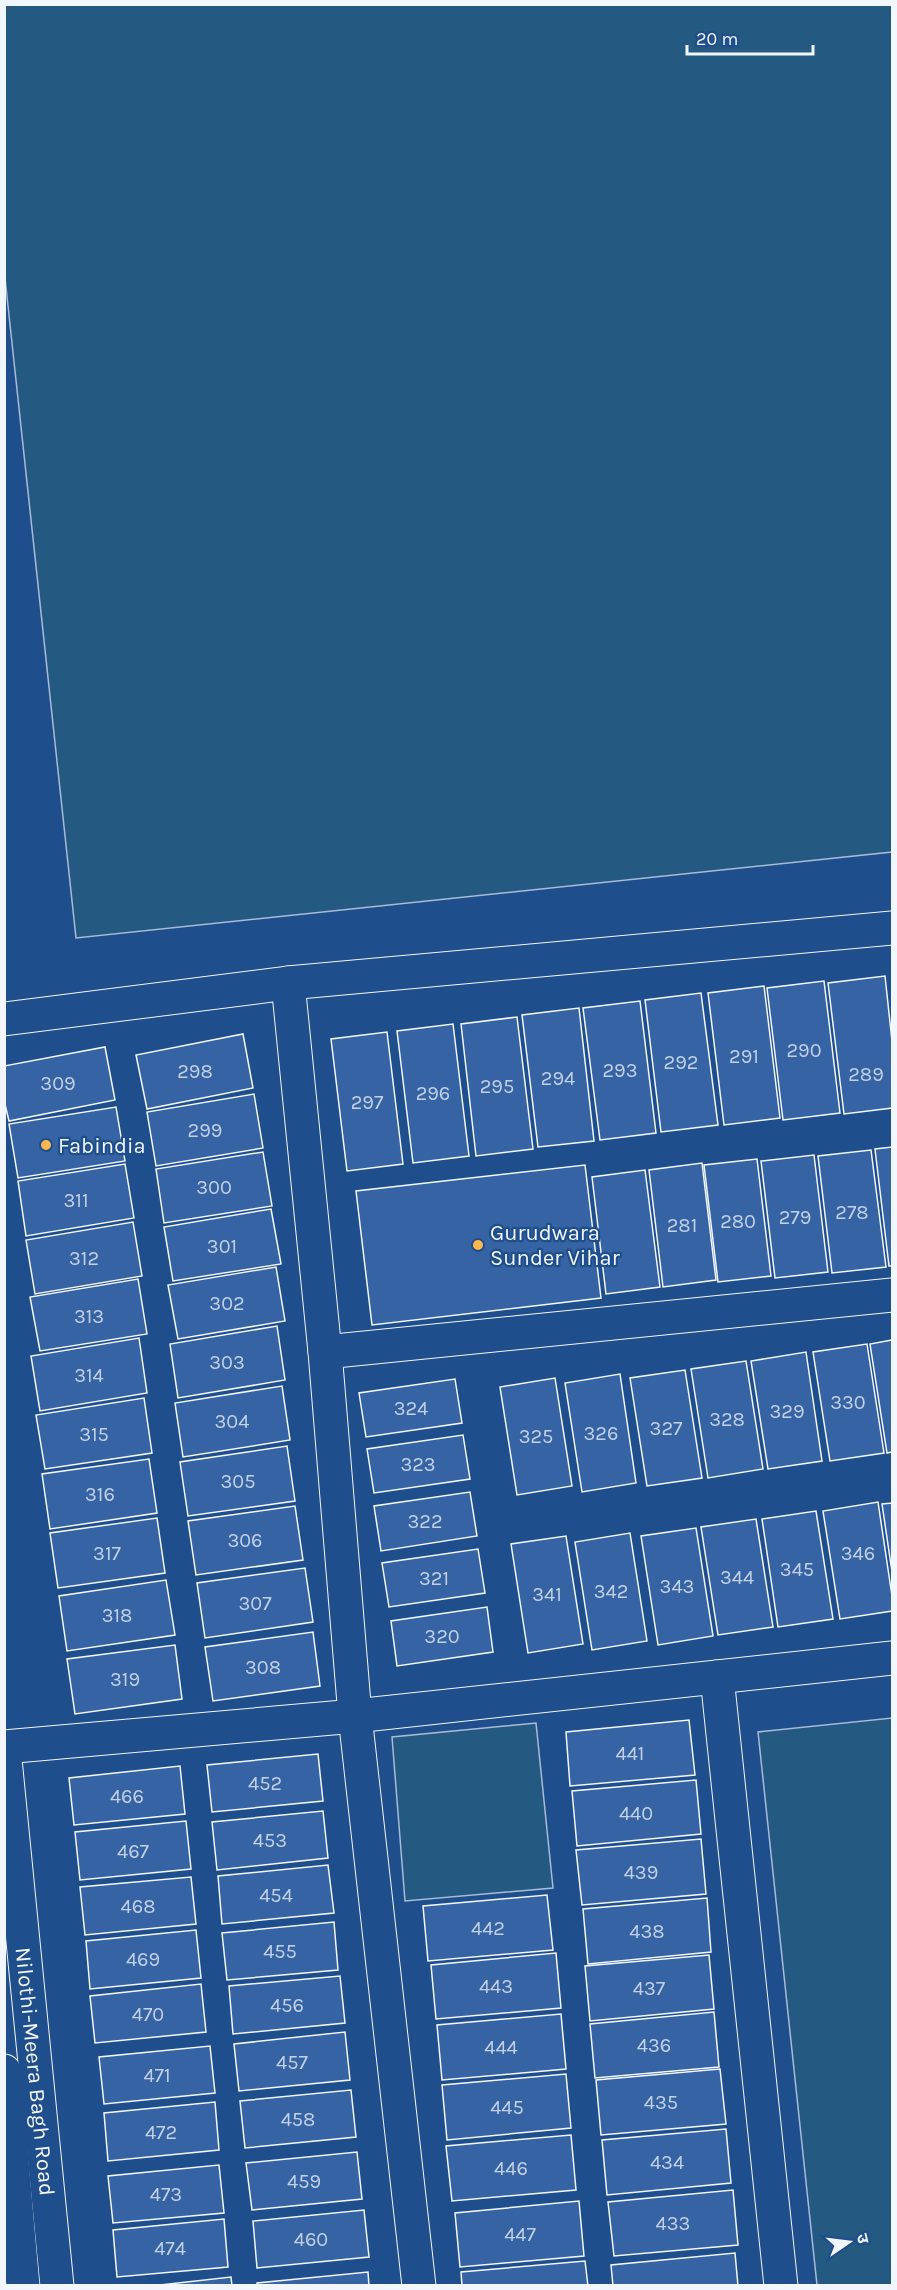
<svg xmlns="http://www.w3.org/2000/svg" width="897" height="2290" viewBox="0 0 897 2290" font-family="Karla,'Noto Sans Devanagari',sans-serif">
	<style>
		.green { fill: #245a82; stroke: #a8bbd7; stroke-width: 1.5 }
		.building { fill: #3563a3; stroke: #f2f6ff; stroke-width: 1.5 }
		.lines { fill: none; stroke-linecap: round; stroke-linejoin: round }
		.minor-casing { stroke: #f2f6ff; stroke-width: 35 }
		.minor { stroke: #1f4e8c; stroke-width: 33 }
		.poi-dot { fill: #ffb74d; stroke: #1f4e8c; stroke-width: 2 }
		.labels { text-anchor: middle; stroke-width: 4.5; stroke-linejoin: round; paint-order: stroke }
		.number-label { font-size: 20px; fill: #c3d1e8 }
		.poi-label { font-size: 22px; fill: #f2f6ff; stroke: #1f4e8c; text-anchor: start }
		.street-label { font-size: 22px; fill: #f2f6ff; stroke: #1f4e8c }
	</style>
	<rect width="100%" height="100%" fill="#1f4e8c"/>
	<path class="green" d="M4 5H892V852L76 938 5 278Z
		M892 1718V2285H817L758 1732Z
		M536 1723 553 1888 405 1901 392 1737Z"/>
	<path class="building" d="M885 976 892 1041V1108L844 1114 828 983Z
		M824 981 840 1113 783 1120 767 988Z
		M764 986 780 1118 724 1125 708 993Z
		M701 993 718 1125 661 1132 645 1000Z
		M640 1001 656 1133 600 1140 583 1008Z
		M579 1008 594 1141 538 1147 522 1015Z
		M517 1017 533 1149 476 1156 461 1024Z
		M453 1024 469 1156 413 1163 397 1031Z
		M387 1032 403 1164 347 1171 331 1039Z
		M243 1034 253 1088 147 1109 136 1055Z
		M105 1047 115 1100 9 1121 4 1100V1066Z
		M254 1094 263 1148 156 1166 147 1112Z
		M116 1107 125 1161 18 1178 9 1124Z
		M892 1147V1266H889L875 1149Z
		M871 1150 886 1267 832 1273 818 1156Z
		M263 1152 272 1206 164 1223 156 1169Z
		M814 1155 828 1272 775 1278 761 1161Z
		M757 1159 771 1276 718 1282 704 1165Z
		M702 1163 716 1280 663 1287 649 1170Z
		M125 1164 134 1218 26 1236 18 1181Z
		M585 1165 601 1298 372 1325 356 1191Z
		M645 1170 660 1287 606 1294 592 1177Z
		M271 1209 281 1264 173 1281 164 1227Z
		M133 1222 142 1276 35 1294 26 1240Z
		M276 1267 285 1321 178 1339 168 1285Z
		M138 1279 147 1334 40 1351 30 1297Z
		M277 1326 285 1380 178 1398 170 1344Z
		M139 1338 147 1393 40 1411 31 1356Z
		M892 1340V1452L887 1453 870 1344Z
		M867 1344 884 1453 830 1461 813 1352Z
		M806 1352 822 1461 768 1469 751 1361Z
		M746 1361 763 1469 708 1478 691 1369Z
		M685 1370 702 1478 647 1486 630 1378Z
		M620 1374 636 1483 582 1492 565 1383Z
		M555 1378 572 1486 517 1495 500 1387Z
		M455 1379 462 1423 366 1437 359 1393Z
		M282 1386 290 1440 183 1457 175 1403Z
		M144 1398 152 1453 45 1469 36 1415Z
		M463 1435 470 1479 374 1493 367 1449Z
		M287 1446 295 1501 188 1516 180 1462Z
		M149 1459 157 1513 50 1529 42 1474Z
		M470 1492 477 1536 381 1551 374 1506Z
		M878 1502 892 1596V1611L840 1619 823 1511Z
		M892 1503V1572L882 1504Z
		M295 1506 303 1560 196 1575 188 1521Z
		M816 1511 833 1619 778 1627 762 1519Z
		M157 1518 165 1573 58 1588 50 1533Z
		M756 1519 773 1627 718 1635 701 1527Z
		M696 1528 713 1636 658 1645 641 1536Z
		M630 1533 647 1641 592 1650 575 1542Z
		M566 1536 583 1644 528 1653 511 1544Z
		M478 1549 485 1593 389 1607 382 1563Z
		M305 1568 313 1622 205 1638 197 1583Z
		M166 1580 175 1635 67 1651 59 1596Z
		M487 1607 493 1652 397 1666 391 1621Z
		M313 1632 320 1686 213 1701 205 1647Z
		M175 1645 182 1699 75 1714 67 1659Z
		M689 1720 695 1775 570 1786 566 1732Z
		M318 1754 323 1801 212 1812 207 1765Z
		M180 1766 185 1814 74 1825 69 1778Z
		M696 1780 701 1834 577 1846 572 1791Z
		M323 1811 328 1858 217 1870 212 1822Z
		M186 1821 191 1869 80 1880 75 1832Z
		M701 1839 706 1894 582 1905 576 1850Z
		M328 1865 334 1913 222 1924 218 1876Z
		M191 1877 196 1924 85 1935 80 1887Z
		M547 1895 553 1950 428 1961 423 1906Z
		M707 1898 711 1952 588 1964 583 1909Z
		M334 1922 338 1970 227 1980 222 1933Z
		M196 1930 201 1978 90 1989 86 1941Z
		M556 1953 561 2008 436 2019 431 1965Z
		M709 1955 714 2009 590 2021 585 1966Z
		M340 1976 345 2023 233 2034 229 1986Z
		M201 1984 206 2032 95 2043 90 1996Z
		M714 2012 719 2067 595 2078 590 2024Z
		M561 2014 566 2069 442 2080 437 2025Z
		M345 2032 350 2080 239 2091 234 2044Z
		M210 2046 215 2093 104 2104 99 2057Z
		M720 2069 726 2124 601 2135 596 2080Z
		M566 2074 571 2128 447 2140 442 2085Z
		M351 2090 356 2137 245 2148 240 2101Z
		M215 2102 219 2150 108 2161 104 2113Z
		M726 2129 731 2183 607 2195 602 2140Z
		M571 2135 576 2190 452 2201 446 2146Z
		M357 2152 362 2199 252 2210 246 2163Z
		M219 2165 224 2213 113 2223 108 2176Z
		M733 2190 738 2245 614 2256 608 2202Z
		M579 2201 584 2256 460 2267 455 2213Z
		M364 2210 369 2257 257 2268 253 2221Z
		M224 2219 228 2267 117 2277 113 2230Z
		M735 2253 738 2286H613L611 2265Z
		M585 2261 588 2286H462L461 2272Z
		M368 2272 369 2286H257V2283Z
		M231 2277 232 2286H151Z"/>
	<g class="lines">
		<defs>
			<g id="minor">
				<path d="M288 983 892 928"/>
				<path d="M4 1019 288 983 325 1352"/>
				<path d="M717 1677 781 2286"/>
				<path d="M4 1747 355 1716 892 1658"/>
				<path id="s1" d="M4 1749 57 2286"/>
				<path d="M4 2071 23 2286"/>
				<path d="M419 2286 355 1716 325 1352 892 1295"/>
			</g>
		</defs>
		<use href="#minor" class="minor-casing"/>
		<use href="#minor" class="minor"/>
	</g>
	<g class="poi-dot">
		<circle cx="46" cy="1145" r="6"/>
		<circle cx="478" cy="1245" r="6"/>
	</g>
	<g class="labels">
		<g class="number-label">
			<text x="804" y="1057">290</text>
			<text x="744" y="1063">291</text>
			<text x="681" y="1069">292</text>
			<text x="620" y="1077">293</text>
			<text x="195" y="1078">298</text>
			<text x="866" y="1081">289</text>
			<text x="558" y="1085">294</text>
			<text x="58" y="1090">309</text>
			<text x="497" y="1093">295</text>
			<text x="433" y="1100">296</text>
			<text x="367" y="1109">297</text>
			<text x="205" y="1137">299</text>
			<text x="214" y="1194">300</text>
			<text x="76" y="1207">311</text>
			<text x="852" y="1219">278</text>
			<text x="795" y="1224">279</text>
			<text x="738" y="1228">280</text>
			<text x="682" y="1232">281</text>
			<text x="222" y="1253">301</text>
			<text x="84" y="1265">312</text>
			<text x="227" y="1310">302</text>
			<text x="89" y="1323">313</text>
			<text x="227" y="1369">303</text>
			<text x="89" y="1382">314</text>
			<text x="848" y="1409">330</text>
			<text x="411" y="1415">324</text>
			<text x="787" y="1418">329</text>
			<text x="727" y="1426">328</text>
			<text x="232" y="1428">304</text>
			<text x="666" y="1435">327</text>
			<text x="601" y="1440">326</text>
			<text x="94" y="1441">315</text>
			<text x="536" y="1443">325</text>
			<text x="418" y="1471">323</text>
			<text x="238" y="1488">305</text>
			<text x="100" y="1501">316</text>
			<text x="425" y="1528">322</text>
			<text x="245" y="1547">306</text>
			<text x="107" y="1560">317</text>
			<text x="858" y="1560">346</text>
			<text x="797" y="1576">345</text>
			<text x="737" y="1584">344</text>
			<text x="434" y="1585">321</text>
			<text x="677" y="1593">343</text>
			<text x="611" y="1598">342</text>
			<text x="547" y="1601">341</text>
			<text x="255" y="1610">307</text>
			<text x="117" y="1622">318</text>
			<text x="442" y="1643">320</text>
			<text x="263" y="1674">308</text>
			<text x="125" y="1686">319</text>
			<text x="630" y="1760">441</text>
			<text x="265" y="1790">452</text>
			<text x="127" y="1803">466</text>
			<text x="636" y="1820">440</text>
			<text x="270" y="1847">453</text>
			<text x="133" y="1858">467</text>
			<text x="641" y="1879">439</text>
			<text x="276" y="1902">454</text>
			<text x="138" y="1913">468</text>
			<text x="488" y="1935">442</text>
			<text x="647" y="1938">438</text>
			<text x="280" y="1958">455</text>
			<text x="143" y="1966">469</text>
			<text x="496" y="1993">443</text>
			<text x="649" y="1995">437</text>
			<text x="287" y="2012">456</text>
			<text x="148" y="2021">470</text>
			<text x="654" y="2052">436</text>
			<text x="501" y="2054">444</text>
			<text x="292" y="2069">457</text>
			<text x="157" y="2082">471</text>
			<text x="661" y="2109">435</text>
			<text x="507" y="2114">445</text>
			<text x="298" y="2126">458</text>
			<text x="161" y="2139">472</text>
			<text x="667" y="2169">434</text>
			<text x="511" y="2175">446</text>
			<text x="304" y="2188">459</text>
			<text x="166" y="2201">473</text>
			<text x="673" y="2230">433</text>
			<text x="520" y="2241">447</text>
			<text x="311" y="2246">460</text>
			<text x="170" y="2255">474</text>
		</g>
		<g class="poi-label">
			<text x="58" y="1153">Fabindia</text>
			<text x="490" y="1240">Gurudwara<tspan x="490" dy="25">Sunder Vihar</tspan></text>
		</g>
		<g class="street-label">
			<text dy="8" stroke="none"><textPath href="#s1" startOffset="324">Nilothi-Meera Bagh Road</textPath></text>
		</g>
	</g>
	<rect width="897" height="2290" fill="none" stroke="#f2f6ff" stroke-width="12"/>
	<g transform="translate(849 2242) rotate(76)" stroke="#1f4e8c" stroke-width="4.5" paint-order="stroke">
	<path d="M0-4.5L10 22L0 15L-10 22Z" fill="#f2f6ff"/>
	<text y="-9" font-size="16" font-weight="bold" text-anchor="middle" fill="#f2f6ff">उ</text>
	</g>
	<path d="M687 45v9h126v-9" fill="none" stroke="#f2f6ff" stroke-width="3"/>
	<text x="696" y="45" font-size="18" fill="#f2f6ff" stroke="#1f4e8c" stroke-width="4.5" paint-order="stroke">20 m</text>
</svg>
